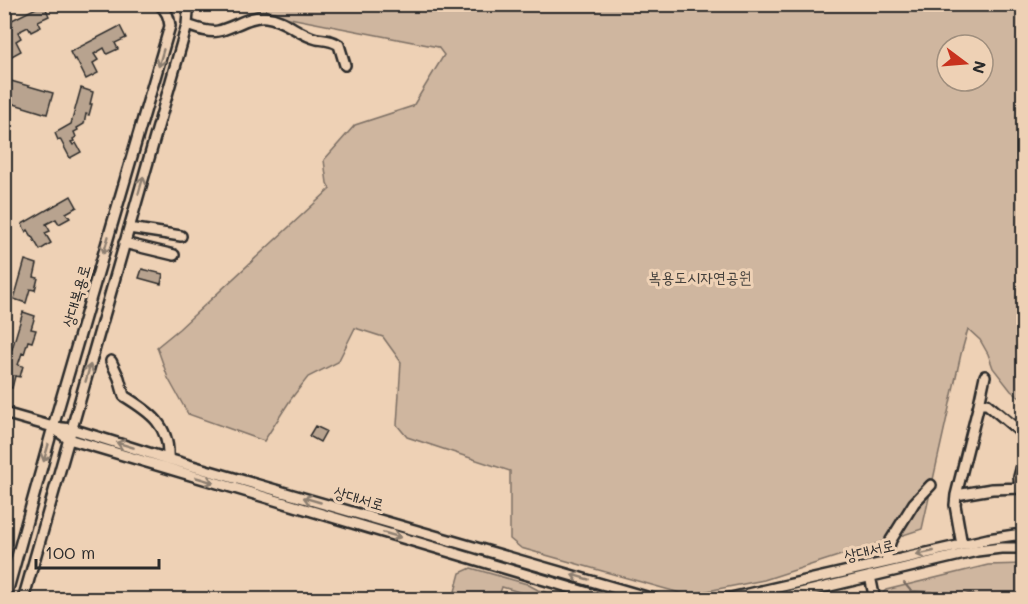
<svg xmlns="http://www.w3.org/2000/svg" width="1028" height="604" viewBox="0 0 1028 604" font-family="Mali,'Poor Story',sans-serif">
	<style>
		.green { fill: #cfb69f; stroke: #7d7065; stroke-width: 1.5; fill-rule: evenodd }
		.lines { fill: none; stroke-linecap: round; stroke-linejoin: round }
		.stream { stroke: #74685f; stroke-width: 2 }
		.building { fill: #b8a38f; stroke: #2b2b2b; stroke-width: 1.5 }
		.minor-casing { stroke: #2b2b2b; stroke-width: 14 }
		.major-casing { stroke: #2b2b2b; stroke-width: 15 }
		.minor { stroke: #eed1b5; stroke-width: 9 }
		.major { stroke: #eed1b5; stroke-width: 10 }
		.oneway { stroke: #8c7e70 }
		.labels { text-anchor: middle; stroke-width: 6; stroke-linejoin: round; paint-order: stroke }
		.park-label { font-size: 16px; fill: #44403c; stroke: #eed1b5 }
		.street-label { font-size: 16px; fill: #2b2b2b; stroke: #eed1b5 }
	</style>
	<rect width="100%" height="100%" fill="#eed1b5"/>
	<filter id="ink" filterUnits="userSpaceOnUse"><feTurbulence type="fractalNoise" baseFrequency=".0167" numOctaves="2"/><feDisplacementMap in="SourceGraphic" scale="12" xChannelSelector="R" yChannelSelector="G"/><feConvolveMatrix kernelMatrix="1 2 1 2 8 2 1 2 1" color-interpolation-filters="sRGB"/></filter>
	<g filter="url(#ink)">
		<path class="green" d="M268 5H1023V400L1011 391 993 368 988 354 980 340 968 329 961 354 922 529 764 580 687 595 521 548 510 539V471L407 437 397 425 401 362 383 337 355 328 338 362 308 377 291 399 264 441 188 414 168 378 157 347 179 329 330 189 327 183 324 160 355 125 413 106 444 55 438 47 264 13ZM947 45H983V81H947Z
			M1023 564V599H882L881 595 886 590 988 565Z
			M471 568 527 584 538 590 571 599H543L502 587 498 599H453L460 573Z"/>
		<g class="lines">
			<path class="stream" d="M904 583 911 591 931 592 942 598H957L971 593 979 600"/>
		</g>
		<path class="building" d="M44 4 49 16 38 21 41 27 31 32 28 27 18 32 21 38 16 41 21 51 10 57 4 47V24Z
			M120 26 126 38 115 43 118 49 107 54 104 48 94 54 98 60 93 63 98 73 86 79 76 59 74 60 70 52Z
			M4 79 53 93 47 114 4 101Z
			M81 88 93 92 90 104H92L89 115 86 114 84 124 77 128 78 130 74 132 76 137 73 139 74 141 71 142 73 145 76 143 81 152 70 158 60 139 58 140 55 133 71 124Z
			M71 196 77 207 66 213 70 218 59 224 56 219 46 224 50 231 45 233 51 243 40 250 28 230 26 232 22 224Z
			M25 260 37 264 34 277 38 278 35 290 30 289 26 303 14 299Z
			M142 269 163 274 161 284 139 278Z
			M23 312 35 316 31 329 36 330 32 342 28 341 24 354 22 353 18 365 23 366 20 377 15 376 12 388 4 386V368L10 349H12Z
			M315 426 326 431 320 442 309 436Z"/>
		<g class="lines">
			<defs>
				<path id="minor" d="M187 25C196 28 208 33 218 31 233 28 250 15 266 17 285 19 299 35 317 39 325 40 332 40 339 45L345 65
					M129 228 181 236
					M124 243 174 255
					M111 361 119 378 124 396C150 412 170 425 168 459
					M979 404 985 376
					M4 413 53 427 72 429 168 459 657 600
					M69 439 612 600
					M1020 488 1019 477 1024 458
					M956 495 992 489 1024 488
					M962 545 955 505 956 495 979 404H987L1024 435
					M886 562 888 549 891 540 914 503 931 485
					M870 576 875 600
					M5 600 53 427 170 26C169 17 167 11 159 4
					M23 600 187 25 188 12 186 4
					M722 600 988 539 1015 535 1024 536
					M771 600 977 551 1001 548H1024"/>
				<path id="major" d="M53 427 69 439"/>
			</defs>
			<use href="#minor" class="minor-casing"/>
			<use href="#major" class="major-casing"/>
			<use href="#minor" class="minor"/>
			<use href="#major" class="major"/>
		</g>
		<defs><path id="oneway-shaft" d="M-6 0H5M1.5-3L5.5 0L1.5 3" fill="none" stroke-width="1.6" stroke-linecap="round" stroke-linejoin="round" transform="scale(1.5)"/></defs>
		<g class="oneway">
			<use href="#oneway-shaft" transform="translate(161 58) rotate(106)"/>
			<use href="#oneway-shaft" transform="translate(141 185) rotate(-74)"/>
			<use href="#oneway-shaft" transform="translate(106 245) rotate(106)"/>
			<use href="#oneway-shaft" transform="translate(88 373) rotate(-74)"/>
			<use href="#oneway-shaft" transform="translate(125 445) rotate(-163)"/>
			<use href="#oneway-shaft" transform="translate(46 453) rotate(106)"/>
			<use href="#oneway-shaft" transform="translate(205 480) rotate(16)"/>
			<use href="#oneway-shaft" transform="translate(312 500) rotate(-164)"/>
			<use href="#oneway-shaft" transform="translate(392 535) rotate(16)"/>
			<use href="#oneway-shaft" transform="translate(925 553) rotate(167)"/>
			<use href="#oneway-shaft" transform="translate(580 577) rotate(-164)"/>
		</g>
	</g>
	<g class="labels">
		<g class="park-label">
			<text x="700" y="283">복용도시자연공원</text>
		</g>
		<g class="street-label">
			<text transform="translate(76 296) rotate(-74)" y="6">상대복용로</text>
			<text transform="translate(359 498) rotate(16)" y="6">상대서로</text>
			<text transform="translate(869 550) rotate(-13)" y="6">상대서로</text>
		</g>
	</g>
	<rect width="1028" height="604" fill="none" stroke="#eed1b5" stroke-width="24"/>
	<rect x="12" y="12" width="1004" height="580" fill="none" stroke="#2b2b2b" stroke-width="2" filter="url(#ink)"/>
	<g transform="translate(965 63) rotate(106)"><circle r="28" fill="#eed1b5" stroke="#a08f7e" stroke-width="1.5"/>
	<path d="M0-4.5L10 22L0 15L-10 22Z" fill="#c8321e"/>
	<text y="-9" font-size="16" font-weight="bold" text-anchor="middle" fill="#2b2b2b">N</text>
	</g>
	<path d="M36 559v9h123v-9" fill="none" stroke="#2b2b2b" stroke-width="3"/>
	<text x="45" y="559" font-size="18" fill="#2b2b2b" stroke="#eed1b5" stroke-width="4.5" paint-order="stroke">100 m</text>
</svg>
